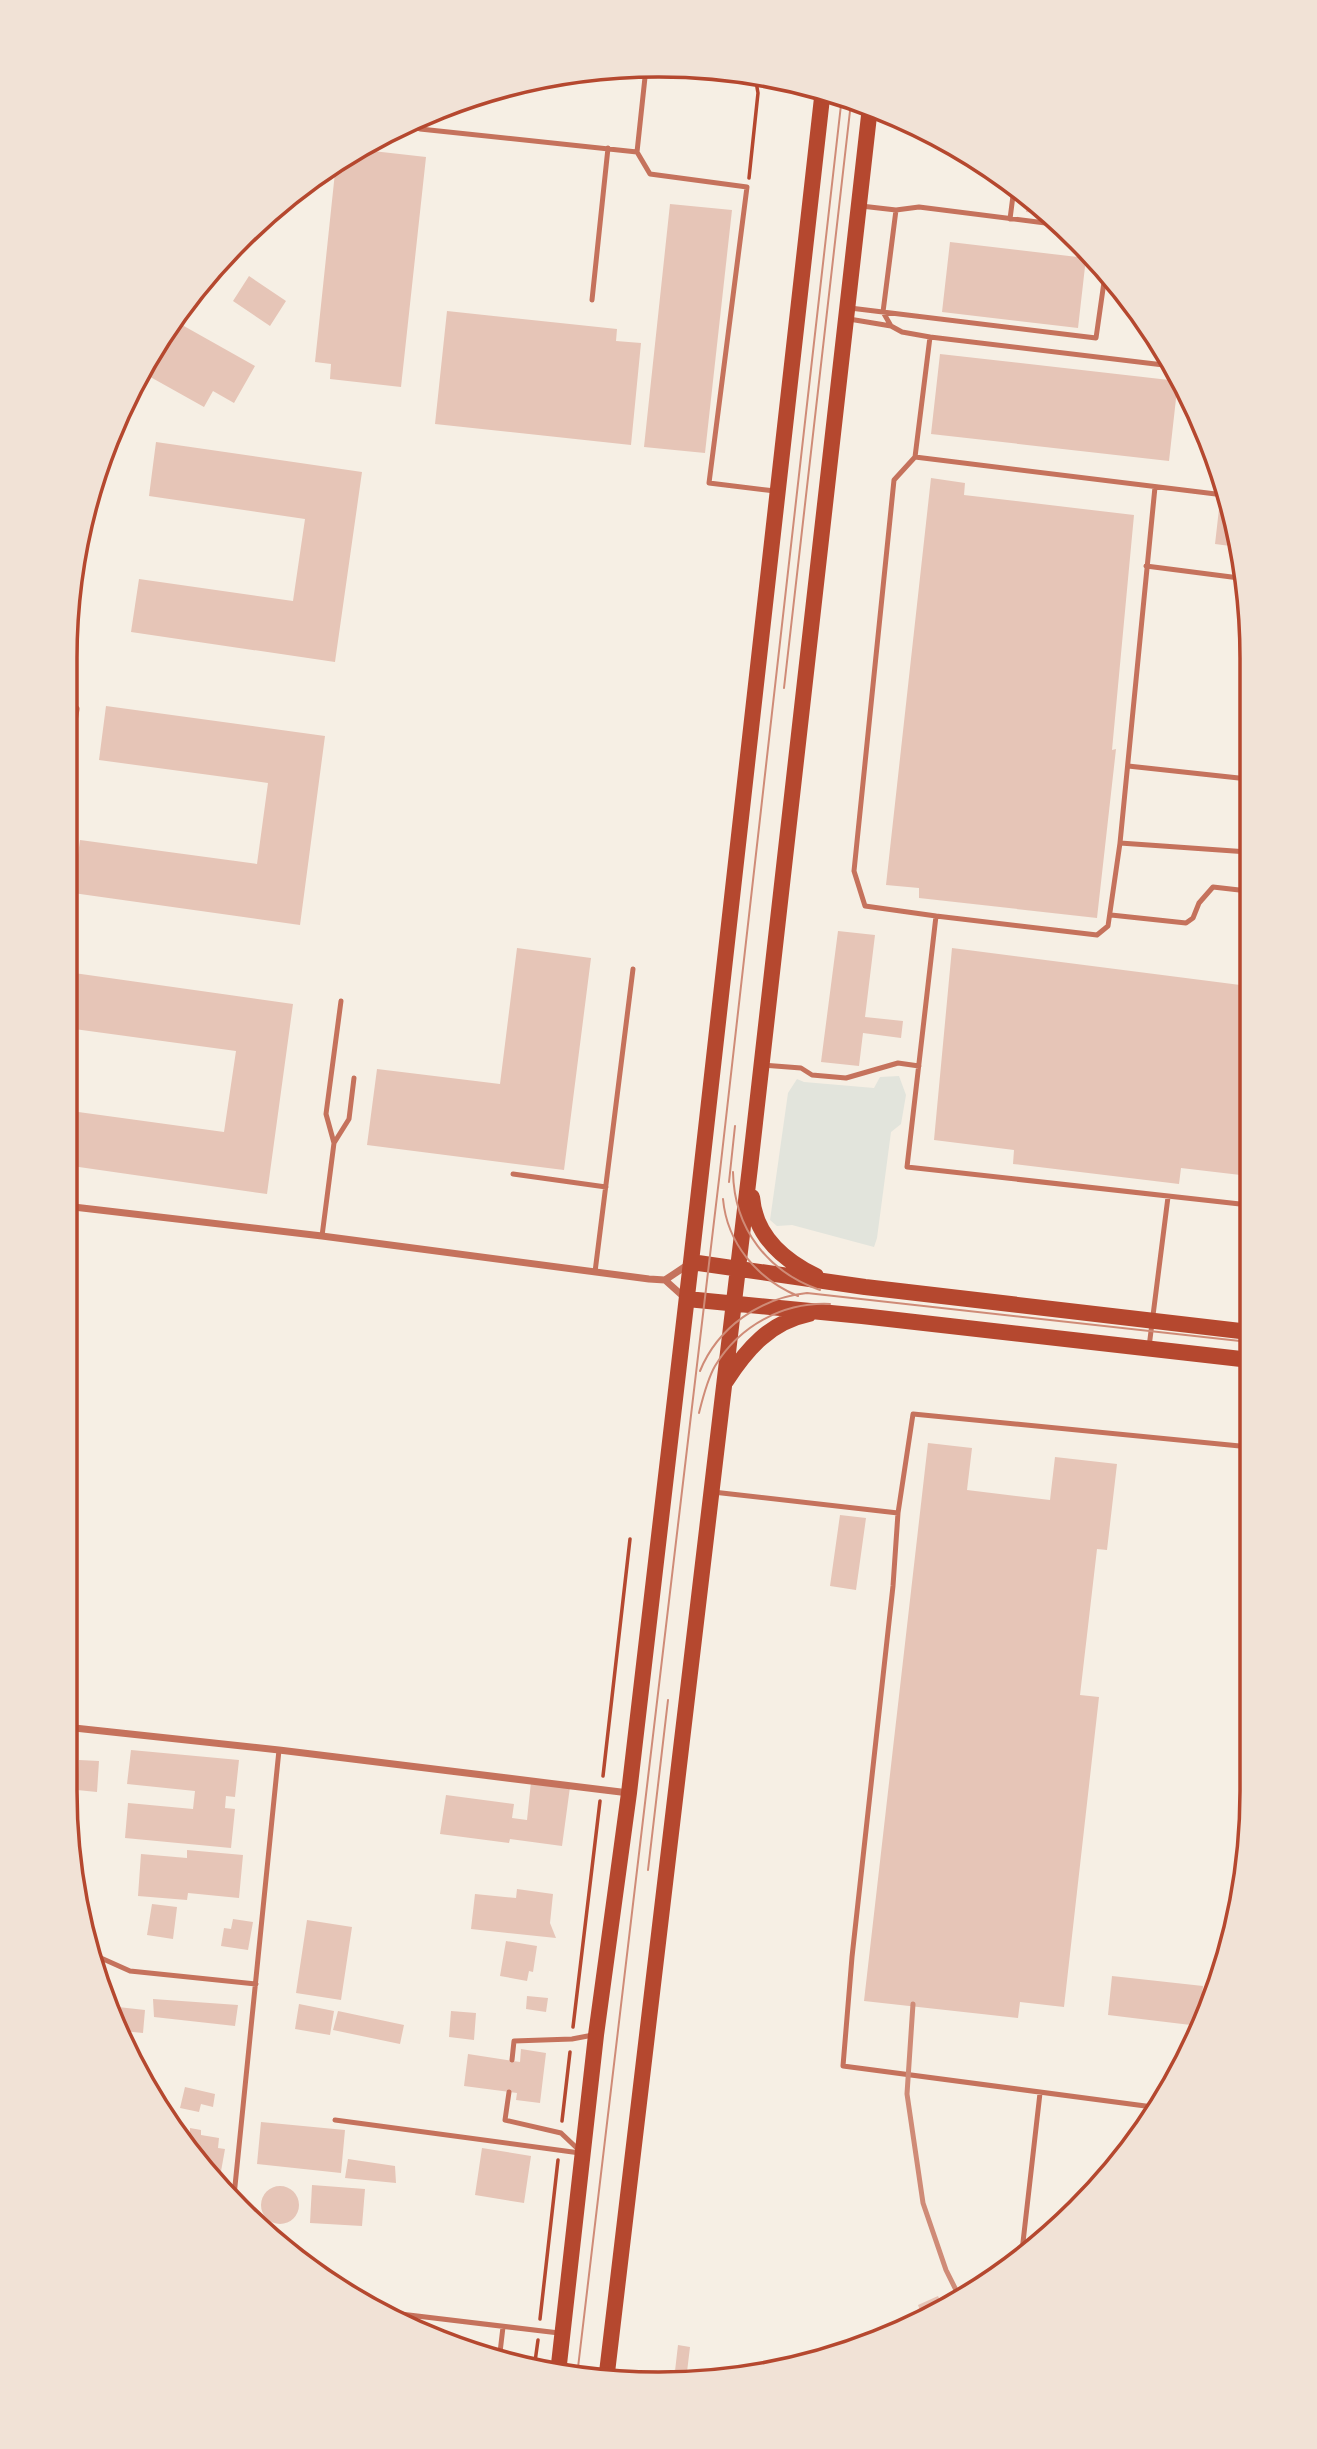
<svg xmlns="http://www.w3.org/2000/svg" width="1317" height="2449" viewBox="0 0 1317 2449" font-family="'PT Sans Narrow',sans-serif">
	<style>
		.green { fill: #e2e4dc }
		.building { fill: #e6c5b7 }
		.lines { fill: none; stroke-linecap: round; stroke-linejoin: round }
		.path { stroke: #b5482f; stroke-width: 3.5 }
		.service { stroke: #c5725c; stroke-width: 5 }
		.minor { stroke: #c5725c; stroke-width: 7 }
		.primary { stroke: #b5482f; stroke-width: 16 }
		.tram { stroke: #cf8b77; stroke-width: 2 }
		.rail { stroke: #cf8b77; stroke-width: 5 }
		.rim { fill: none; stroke: #b5482f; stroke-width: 3.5 }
	</style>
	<rect width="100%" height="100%" fill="#f6efe4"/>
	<path class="green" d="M899 1076 906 1095 901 1124 891 1132 877 1238 874 1247 792 1225 777 1226 770 1220 788 1093 797 1079 804 1082 874 1088 880 1077Z"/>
	<path class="building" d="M355 149 426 157 401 387 330 379 331 364 315 362 336 163Z
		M1028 197 1050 212 1053 215 1026 212Z
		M670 204 732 210 705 453 644 447Z
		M950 242 1086 258 1078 328 942 312Z
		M249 276 286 301 270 326 233 301Z
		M447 311 617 329 616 341 641 343 631 445 435 424Z
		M175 321 255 366 234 403 213 391 204 407 145 374Z
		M940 354 1178 381 1169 461 931 434Z
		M156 442 362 472 335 662 131 632 139 579 293 601 305 519 149 496Z
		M931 478 965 483 964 495 1134 515 1112 750 1116 749 1097 918 919 898V888L886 885Z
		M1219 509 1228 510 1238 547 1215 544Z
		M106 706 325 736 300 925 73 893 80 840 257 864 268 783 99 760Z
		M838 931 875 935 865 1017 903 1021 901 1038 863 1033 859 1066 821 1062Z
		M517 948 591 958 564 1170 367 1145 377 1069 500 1084Z
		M952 948 1248 986 1249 1176 1181 1168 1179 1184 1013 1164 1014 1150 934 1140Z
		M74 973 293 1004 267 1194 65 1165 71 1111 224 1132 236 1051 67 1028Z
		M928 1443 972 1448 967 1490 1050 1500 1055 1457 1117 1464 1107 1550 1097 1549 1080 1695 1099 1697 1064 2007 1020 2002 1018 2018 864 2001Z
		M840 1515 866 1518 856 1590 830 1586Z
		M131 1750 239 1760 235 1797 226 1796 225 1808 235 1809 231 1848 125 1838 128 1803 193 1809 195 1791 127 1784Z
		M79 1760 99 1761 97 1792 77 1790Z
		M531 1782 570 1787 562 1846 510 1839 509 1843 440 1834 446 1795 514 1804 512 1818 527 1820Z
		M187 1850 243 1855 239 1898 188 1893 187 1900 138 1896 141 1854 187 1858Z
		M517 1889 553 1894 550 1923 556 1938 471 1929 475 1894 516 1898Z
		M152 1904 177 1907 173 1939 147 1935Z
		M233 1919 253 1922 248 1950 221 1946 224 1928 231 1929Z
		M307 1920 352 1927 341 2000 296 1993Z
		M506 1941 537 1946 533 1972 529 1971 527 1981 500 1976Z
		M93 1964 100 1965 99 1982 108 1983 107 2001 96 1982Z
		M1112 1976 1203 1986 1199 2026 1108 2015Z
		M527 1996 548 1998 546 2012 526 2009Z
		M153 1999 238 2005 235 2026 154 2017Z
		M299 2004 334 2011 330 2035 295 2029Z
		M109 2006 145 2010 143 2033 123 2031Z
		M338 2011 404 2025 400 2044 333 2030Z
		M451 2011 476 2013 474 2040 449 2037Z
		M521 2049 546 2053 540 2103 516 2100 517 2093 464 2086 468 2054 520 2062Z
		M185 2087 215 2094 213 2107 201 2104 199 2112 180 2108Z
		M261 2122 345 2130 341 2173 257 2164Z
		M190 2128 201 2130V2135L219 2138 218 2148 225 2149 220 2177 213 2176 188 2152 179 2135V2131L190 2133Z
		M482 2148 531 2156 524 2203 475 2195Z
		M348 2159 395 2166 396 2183 345 2178Z
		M312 2185 365 2189 362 2226 310 2223Z
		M261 2205a19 19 0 1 1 38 0a19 19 0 1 1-38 0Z
		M938 2296 943 2307 924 2321 918 2305Z
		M455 2341 482 2344 480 2353Z
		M678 2345 690 2347 687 2372 675 2371Z"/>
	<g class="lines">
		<path class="path" d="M749 178 758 93 755 76
			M1154 332 1153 340 1158 341
			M603 1776 630 1539
			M573 2027 600 1801
			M562 2121 570 2052
			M540 2319 558 2160
			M534 2369 538 2340"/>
		<path class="service" d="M646 68 637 152 650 174 747 187 709 483 775 491
			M407 124 420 129 637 152
			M861 206 896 210 919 207 1061 225
			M1010 219 1014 188
			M592 300 608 148
			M850 308 1096 338 1105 275
			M849 319 891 326 902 332 930 337 915 457 894 480 854 871 865 906 936 916 907 1167 1249 1205
			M891 326 883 312 896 210
			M930 337 1172 366
			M915 457 1224 495
			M1146 566 1247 579
			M1128 766 1248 779
			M1120 843 1248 852
			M1111 915 1186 923 1193 918 1199 903 1213 887 1248 891
			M936 916 1097 935 1108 926 1120 843 1155 487
			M762 1065 801 1068 812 1075 846 1078 898 1063 919 1066
			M334 1143 326 1114 341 1001
			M513 1174 606 1187
			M322 1236 334 1143 349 1119 354 1078
			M595 1272 633 969
			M1149 1347 1168 1197
			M713 1492 898 1513
			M92 1954 130 1971 256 1984
			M512 2060 514 2041 572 2039 593 2035
			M509 2092 505 2120 561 2133 581 2152
			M1153 2107 843 2066 852 1957 893 1586 898 1513 913 1414 1250 1447
			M335 2120 580 2153
			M234 2196 279 1750
			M1022 2251 1040 2093
			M392 2313 559 2333
			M499 2361 503 2327"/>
		<path class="minor" d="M66 773 76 709
			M65 1206 322 1236 649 1279 665 1280 689 1264
			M665 1280 685 1298
			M65 1727 279 1750 629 1793"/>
		<path class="primary" d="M752 1197C755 1235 783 1260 816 1276
			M691 1262 865 1287 1249 1332
			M687 1299 862 1316 1250 1360
			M726 1381C747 1349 770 1322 809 1314
			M558 2373 596 2035 629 1793 691 1262 823 89
			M606 2381 750 1167 870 107"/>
		<path class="tram" d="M784 688 850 111
			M733 1172C734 1229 768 1272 820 1290
			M729 1182 735 1126
			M723 1199C727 1243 757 1279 798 1296
			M700 1371C718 1327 760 1298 807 1293L1249 1342
			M699 1413C703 1397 707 1380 715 1366 740 1325 784 1302 830 1304
			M648 1870 668 1700
			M577 2376 720 1171 842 96"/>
		<path class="rail" d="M913 2004 907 2094 923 2203 946 2270 959 2296"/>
	</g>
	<path d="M0 0H1317V2449H0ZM658 77H659A581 581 0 0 1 1240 658V1791A581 581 0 0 1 659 2372H658A581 581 0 0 1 77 1791V658A581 581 0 0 1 658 77Z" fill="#f1e2d6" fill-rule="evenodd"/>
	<path class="rim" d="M658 77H659A581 581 0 0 1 1240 658V1791A581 581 0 0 1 659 2372H658A581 581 0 0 1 77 1791V658A581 581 0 0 1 658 77Z"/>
</svg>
